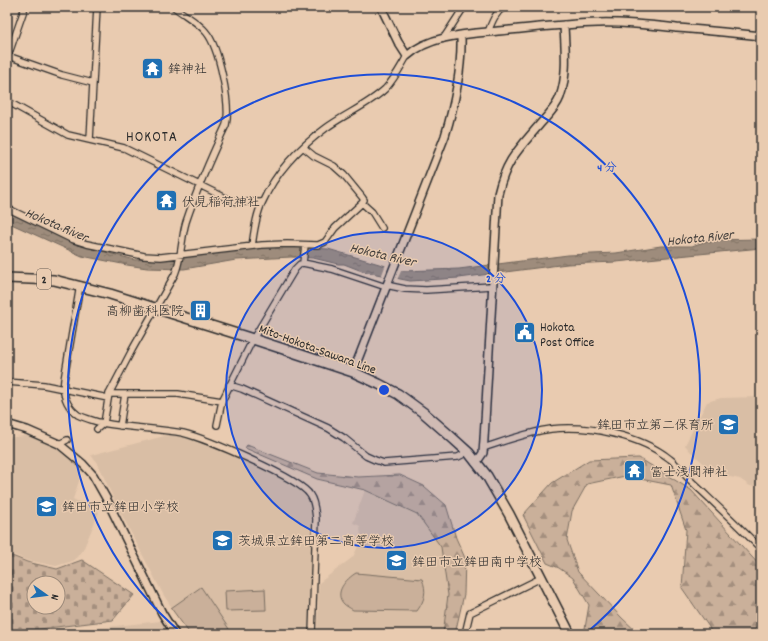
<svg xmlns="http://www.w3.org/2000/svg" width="768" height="641" viewBox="0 0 768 641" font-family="Dekko,'Klee One',sans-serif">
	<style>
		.built { fill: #d9bea5 }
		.forest { fill: url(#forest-firs); stroke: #7a6e62 }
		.cemetery { fill: url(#cemetery-stones); stroke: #7a6e62; fill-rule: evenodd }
		.pitch { fill: #cab09a; stroke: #7a6e62 }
		.water { fill: url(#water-ripples); stroke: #70655b }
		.pier { fill: #e9cbb0 }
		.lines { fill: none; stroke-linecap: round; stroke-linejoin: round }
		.minor-casing { stroke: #2b2b2b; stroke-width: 8 }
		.tertiary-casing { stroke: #2b2b2b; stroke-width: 10 }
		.primary-casing { stroke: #2b2b2b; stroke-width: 12 }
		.minor { stroke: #e9cbb0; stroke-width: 5.5 }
		.tertiary { stroke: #e9cbb0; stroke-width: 7 }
		.primary { stroke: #e9cbb0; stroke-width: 9 }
		.ring { fill: none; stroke: #1d4ed8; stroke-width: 2 }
		.labels { text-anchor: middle; stroke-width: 3; stroke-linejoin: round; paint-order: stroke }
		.shield { fill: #e9cbb0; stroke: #645b53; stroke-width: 1 }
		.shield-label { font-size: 12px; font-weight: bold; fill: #2b2b2b }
		.poi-label { font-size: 13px; fill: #2b2b2b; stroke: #e9cbb0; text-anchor: start }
		.street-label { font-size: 13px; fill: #2b2b2b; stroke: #e9cbb0 }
		.water-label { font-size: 14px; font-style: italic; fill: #423e3b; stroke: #e9cbb0 }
		.quarter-label { font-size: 15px; letter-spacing: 1px; fill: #2b2b2b; stroke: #e9cbb0 }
		.centre { fill: #1d4ed8; stroke: #e9cbb0; stroke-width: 2 }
		.ring-label { font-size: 12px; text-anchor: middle; font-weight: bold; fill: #1d4ed8; stroke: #e9cbb0; stroke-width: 3; stroke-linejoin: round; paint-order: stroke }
	</style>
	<defs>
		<pattern id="forest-firs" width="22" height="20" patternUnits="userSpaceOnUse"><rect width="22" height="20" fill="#cab09a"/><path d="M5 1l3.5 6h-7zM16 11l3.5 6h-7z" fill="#a48f7e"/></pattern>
		<pattern id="cemetery-stones" width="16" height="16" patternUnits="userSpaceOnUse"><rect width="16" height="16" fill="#cab09a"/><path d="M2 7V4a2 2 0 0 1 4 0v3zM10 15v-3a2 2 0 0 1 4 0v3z" fill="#a48f7e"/></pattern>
		<pattern id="water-ripples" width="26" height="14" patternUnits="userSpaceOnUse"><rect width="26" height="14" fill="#9e8c7b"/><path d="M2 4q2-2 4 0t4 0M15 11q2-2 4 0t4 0" fill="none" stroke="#817365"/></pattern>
	</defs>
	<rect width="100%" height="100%" fill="#e9cbb0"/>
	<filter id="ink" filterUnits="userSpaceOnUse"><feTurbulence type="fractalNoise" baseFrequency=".025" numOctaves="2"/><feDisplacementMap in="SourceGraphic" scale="8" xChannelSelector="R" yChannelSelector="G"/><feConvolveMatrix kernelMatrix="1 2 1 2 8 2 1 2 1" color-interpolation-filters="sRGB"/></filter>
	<g filter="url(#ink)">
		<path class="built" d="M761 397V485L750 486 740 479 725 476 712 471 690 451 685 445 707 402 721 398Z
			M172 434 198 441 278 476 298 489 309 499 311 508 312 573 309 634H189L163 594 115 502 99 466 91 455Z
			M33 435 59 449 83 469 73 499 99 512 83 550 78 557 73 561 56 566 26 560 7 552V438Z
			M365 490 409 507 428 521 440 541 447 565 449 613 445 634H317L319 583 353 557 361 540 360 526 353 523Z
			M161 621 171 634H44Z"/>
		<path class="forest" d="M247 445 318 473 358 477 400 475 424 486 446 505 456 538 465 558 464 594 455 634H443L448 595 441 547 417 514 365 490 317 479 245 448Z
			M639 458 691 490 761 567V634H712L709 627 682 588 686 530 671 485 625 476 587 484 572 511 567 540 578 572 622 618 639 634H606V633L584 634 589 605 573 578 559 568 547 563 523 515 552 483 589 460Z"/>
		<path class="cemetery" d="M7 554 27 562 57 569 82 560 134 595 113 620 7 633ZM34 583H58V607H34Z"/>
		<path class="pitch" d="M356 573 422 579C427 591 425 600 417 611L353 610C350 608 346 606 344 604 333 593 346 579 356 573Z
			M201 587 229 629 222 634H190L171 608Z
			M265 589 266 610 226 611 225 591Z"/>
		<path class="water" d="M7 212 75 244 135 260 201 255 276 246 328 249 403 271 459 269 568 255 616 253 661 246H692L710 240 761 239V248L616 262 567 264 459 278 410 281 362 271 344 264H338L313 258 291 257 236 260 184 269 147 268 127 265 82 256 7 222Z"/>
		<path class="pier" d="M386 264 402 269 397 280 381 277Z"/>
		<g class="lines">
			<defs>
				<path id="minor" d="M488 32C492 22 495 13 504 7
					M443 39 464 7
					M8 56 62 75 93 83
					M7 59 25 7
					M7 101 68 135 124 148 228 199 237 202H262
					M90 140 97 7
					M303 147 314 156 334 166 344 175 362 197 364 200 362 203 372 212 382 228
					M7 208 71 239 87 244 144 256 161 257 262 245 287 244 318 245 325 242 335 228 362 203
					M252 246C254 232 256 214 263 201 276 172 300 147 326 128 345 114 368 105 385 89 394 80 400 68 407 56
					M303 263 305 245
					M80 285 64 380C62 395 66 406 78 415 84 418 92 420 98 422 126 428 155 428 183 433 204 438 300 478 310 495 315 502 315 511 316 519L312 634
					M386 285 405 289 426 290 492 286
					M7 382 44 385 108 398
					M229 385 242 389 328 428 344 438 366 456 375 460 384 463 458 457 462 455 467 451
					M109 394H178L222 401 253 339 295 269 300 264 303 263 332 269 386 287
					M217 425 222 401
					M120 426 125 394
					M97 429 104 423 109 394 132 350 175 274C182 257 181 239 186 222 197 189 211 157 226 125 231 105 219 47 206 32 198 22 184 15 174 7
					M59 444 67 440
					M483 448C505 441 528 432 551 429 588 425 640 435 670 459 677 464 682 473 689 479 713 502 738 525 761 549
					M465 634 470 613 541 578"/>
				<path id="tertiary" d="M381 7 398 42 407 56C430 35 468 34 498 31 532 28 565 24 598 23 624 22 650 25 677 28 705 30 733 33 761 36
					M353 372 445 136C455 103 462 70 461 36
					M7 424 27 430 59 444 83 464 93 475 106 498 162 613 175 634
					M476 463 483 453 484 439 498 194C506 160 518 150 540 124 547 116 556 108 560 97 568 74 565 49 564 25"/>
				<path id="primary" d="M7 278 54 280 110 294 253 339 353 372 379 384 398 394 424 413 448 434 469 453 487 476 509 514 570 634"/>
			</defs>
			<use href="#minor" class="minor-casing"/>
			<use href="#tertiary" class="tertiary-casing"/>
			<use href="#primary" class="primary-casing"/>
			<use href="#minor" class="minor"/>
			<use href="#tertiary" class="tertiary"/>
			<use href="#primary" class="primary"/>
		</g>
	</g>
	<circle cx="384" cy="390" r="158" fill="#1d4ed8" fill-opacity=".12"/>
	<g class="ring">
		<circle cx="384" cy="390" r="158"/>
		<path d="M183 634A316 316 0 1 1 585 634"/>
	</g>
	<defs>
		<symbol id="temple-square" viewBox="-11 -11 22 22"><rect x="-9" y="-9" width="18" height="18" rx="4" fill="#1f6fb2" stroke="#e9cbb0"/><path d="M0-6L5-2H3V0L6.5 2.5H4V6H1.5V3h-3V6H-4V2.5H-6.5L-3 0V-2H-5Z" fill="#fff"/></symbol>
		<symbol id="building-square" viewBox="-11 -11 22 22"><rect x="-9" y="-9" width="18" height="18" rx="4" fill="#1f6fb2" stroke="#e9cbb0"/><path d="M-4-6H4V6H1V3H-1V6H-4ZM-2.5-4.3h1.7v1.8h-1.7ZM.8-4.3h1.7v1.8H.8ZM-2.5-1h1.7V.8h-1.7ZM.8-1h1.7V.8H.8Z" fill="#fff"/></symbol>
		<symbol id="civic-square" viewBox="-11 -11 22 22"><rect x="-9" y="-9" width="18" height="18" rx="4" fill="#1f6fb2" stroke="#e9cbb0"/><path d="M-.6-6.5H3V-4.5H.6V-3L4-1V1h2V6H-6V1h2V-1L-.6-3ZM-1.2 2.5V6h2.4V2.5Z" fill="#fff"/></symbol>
		<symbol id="school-square" viewBox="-11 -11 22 22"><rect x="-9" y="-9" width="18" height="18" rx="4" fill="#1f6fb2" stroke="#e9cbb0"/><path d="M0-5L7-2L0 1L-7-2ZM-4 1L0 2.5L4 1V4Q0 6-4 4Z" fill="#fff"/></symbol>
	</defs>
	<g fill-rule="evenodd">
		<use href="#temple-square" x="140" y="56" width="25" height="25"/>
		<use href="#temple-square" x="154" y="188" width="25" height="25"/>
		<use href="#building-square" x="188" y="298" width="25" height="25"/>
		<use href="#civic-square" x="512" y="320" width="25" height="25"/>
		<use href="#school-square" x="716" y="412" width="25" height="25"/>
		<use href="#temple-square" x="622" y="458" width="25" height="25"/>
		<use href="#school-square" x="34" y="494" width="25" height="25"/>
		<use href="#school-square" x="210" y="528" width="25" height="25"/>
		<use href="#school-square" x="384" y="548" width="25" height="25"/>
	</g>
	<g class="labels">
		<rect class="shield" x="37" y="269" width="14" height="20" rx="3"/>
		<g class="shield-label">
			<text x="44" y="283">2</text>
		</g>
		<g class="poi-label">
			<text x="168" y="73">鉾神社</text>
			<text x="182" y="206">伏見稲荷神社</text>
			<text x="184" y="315" text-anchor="end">高柳歯科医院</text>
			<text x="540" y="331">Hokota<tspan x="540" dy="15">Post Office</tspan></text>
			<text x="714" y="429" text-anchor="end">鉾田市立第二保育所</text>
			<text x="650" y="476">富士浅間神社</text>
			<text x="62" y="511">鉾田市立鉾田小学校</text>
			<text x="238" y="545">茨城県立鉾田第二高等学校</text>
			<text x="412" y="566">鉾田市立鉾田南中学校</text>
		</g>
		<g class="street-label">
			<text transform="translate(318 348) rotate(20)" y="5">Mito-Hokota-Sawara Line</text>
		</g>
		<g class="water-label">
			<text transform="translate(57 224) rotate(23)" y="5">Hokota River</text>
			<text transform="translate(700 237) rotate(-6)" y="5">Hokota River</text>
			<text transform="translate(383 254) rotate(13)" y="5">Hokota River</text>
		</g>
		<g class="quarter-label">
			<text x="152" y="141">HOKOTA</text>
		</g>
	</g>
	<circle cx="384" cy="390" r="6" class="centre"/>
	<g class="ring-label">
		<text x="607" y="171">4 分</text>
		<text x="496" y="282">2 分</text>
	</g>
	<rect width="768" height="641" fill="none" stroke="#e9cbb0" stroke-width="24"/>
	<rect x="12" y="12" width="744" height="617" fill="none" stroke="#2b2b2b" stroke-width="1.5" filter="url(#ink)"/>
	<g transform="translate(46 595) rotate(104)"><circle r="19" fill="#e9cbb0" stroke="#9d8b7b"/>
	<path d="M0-3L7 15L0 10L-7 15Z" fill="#1f6fb2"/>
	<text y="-6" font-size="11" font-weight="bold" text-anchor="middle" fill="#2b2b2b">N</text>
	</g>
</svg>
